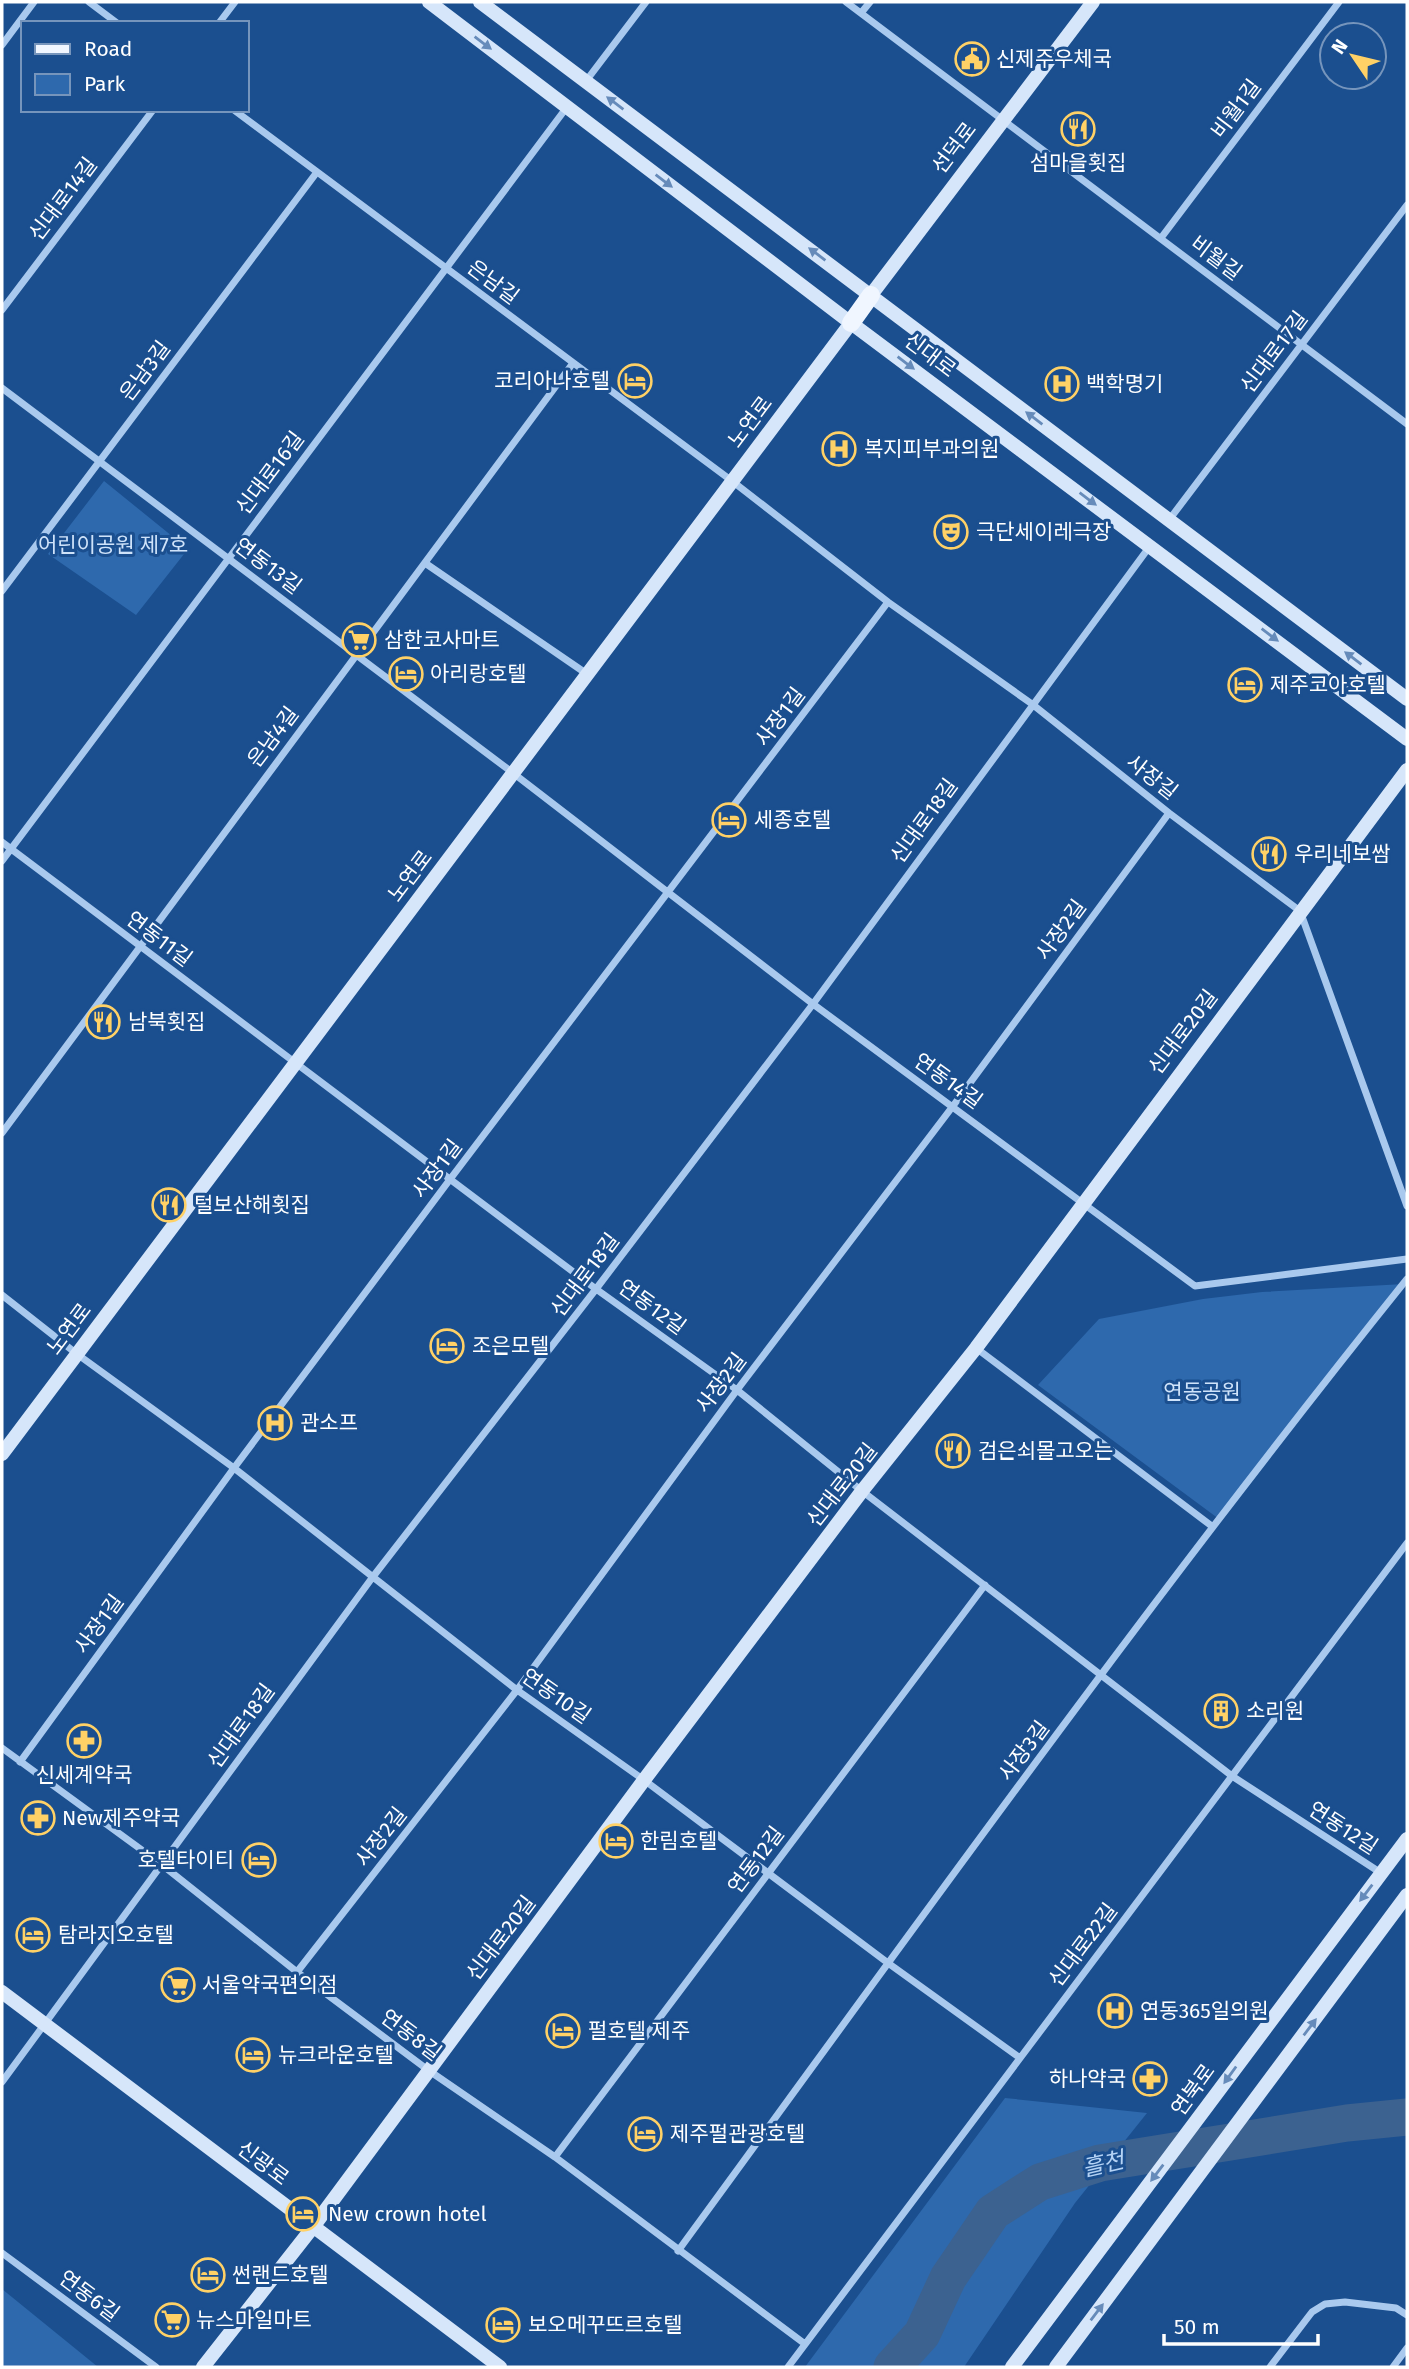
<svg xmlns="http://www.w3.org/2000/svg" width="1409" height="2369" viewBox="0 0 1409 2369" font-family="'Fira Sans','Noto Sans KR',sans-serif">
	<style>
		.green { fill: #2e69ad }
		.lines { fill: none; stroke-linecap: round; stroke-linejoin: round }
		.river { stroke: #3c6290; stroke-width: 37 }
		.street { stroke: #a9c9ee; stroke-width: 7 }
		.secondary { stroke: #d6e6fa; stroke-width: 14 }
		.primary { stroke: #f0f6ff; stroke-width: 18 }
		.oneway { fill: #668bba }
		.labels { text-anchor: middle; stroke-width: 6; stroke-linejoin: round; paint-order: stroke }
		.poi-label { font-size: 21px; fill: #fff; stroke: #1b4f8f; text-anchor: start }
		.street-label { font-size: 21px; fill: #fff; stroke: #1b4f8f }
		.park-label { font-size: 21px; fill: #cfe3fa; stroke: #1b4f8f }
		.water-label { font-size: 23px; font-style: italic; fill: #b5d3f5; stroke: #1b4f8f }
	</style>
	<rect width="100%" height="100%" fill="#1b4f8f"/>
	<path class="green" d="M104 481 188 549 136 615 48 554Z
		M1404 1284 1219 1519 1038 1385 1099 1319 1203 1299 1262 1292Z
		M1005 2098 1147 2113 1075 2203 964 2367H805Z
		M2 2289 98 2367H2Z"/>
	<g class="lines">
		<path class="river" d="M892 2367 922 2334 948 2278 993 2212 1040 2182 1100 2163 1347 2123 1407 2117"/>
		<path class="street" d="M89 2 117 23
			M846 2 1407 424
			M861 13 870 2
			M219 23 235 2
			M2 45 34 2
			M586 81 646 2
			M234 110 732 481 888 602 1032 704 1169 813 1300 911 1407 1206
			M1161 238 1339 2
			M2 310 153 110
			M2 388 513 773 813 1004 1195 1286 1407 1259
			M1169 520 1407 205
			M425 563 587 674
			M2 591 317 172
			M2 842 596 1289 737 1390 862 1491 1232 1776 1381 1873
			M2 861 567 107
			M2 1133 573 363
			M2 1295 77 1354 234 1468 517 1690 644 1780 888 1963 1020 2058
			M976 1348 1213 1527
			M2 1748 161 1864 297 1972 428 2070 555 2157 805 2344
			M20 1762 234 1468 451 1178 888 602
			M297 1972 517 1690 737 1390 953 1106 1169 813
			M2 2082 372 1578 596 1289 813 1004 1150 546
			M555 2157 985 1585
			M678 2251C917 1924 1153 1595 1407 1279
			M2 2253 156 2367
			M788 2367 1407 1543
			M1270 2367 1312 2312 1325 2304 1345 2302 1396 2308 1407 2315
			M1393 2367 1407 2348"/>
		<path class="secondary" d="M429 2 851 323 1407 739
			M480 2 1407 699
			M871 295 1093 2
			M2 1454 851 323
			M2 1992 500 2367
			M203 2367 313 2227 644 1780 862 1491 976 1348 1407 770
			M1012 2367 1407 1839
			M1056 2367 1407 1895"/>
		<path class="primary" d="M851 323 871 295"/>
	</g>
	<defs><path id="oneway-solid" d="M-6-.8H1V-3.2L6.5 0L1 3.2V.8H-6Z" transform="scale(1.75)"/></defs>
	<g class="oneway">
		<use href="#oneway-solid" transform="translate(483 43) rotate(37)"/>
		<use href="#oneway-solid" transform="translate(615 103) rotate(-143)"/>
		<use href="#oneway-solid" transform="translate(664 181) rotate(37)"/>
		<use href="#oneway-solid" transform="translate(817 254) rotate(-143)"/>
		<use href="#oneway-solid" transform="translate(906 363) rotate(37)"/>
		<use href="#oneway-solid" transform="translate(1034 418) rotate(-143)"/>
		<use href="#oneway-solid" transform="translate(1088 499) rotate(37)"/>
		<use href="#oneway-solid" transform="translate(1270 635) rotate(37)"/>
		<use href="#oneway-solid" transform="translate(1353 658) rotate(-143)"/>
		<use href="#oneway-solid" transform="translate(1366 1893) rotate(127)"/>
		<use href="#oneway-solid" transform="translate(1310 2027) rotate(-53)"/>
		<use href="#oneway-solid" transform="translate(1230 2075) rotate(126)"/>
		<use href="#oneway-solid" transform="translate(1157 2173) rotate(127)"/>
		<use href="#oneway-solid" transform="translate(1097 2312) rotate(-53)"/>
	</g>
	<defs>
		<symbol id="civic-ring" viewBox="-11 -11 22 22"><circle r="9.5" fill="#1b4f8f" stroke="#ffd166" stroke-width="1.5"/><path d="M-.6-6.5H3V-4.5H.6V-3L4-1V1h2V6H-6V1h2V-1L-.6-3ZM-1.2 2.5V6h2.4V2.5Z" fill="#ffd166"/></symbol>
		<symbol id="restaurant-ring" viewBox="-11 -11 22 22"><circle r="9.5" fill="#1b4f8f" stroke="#ffd166" stroke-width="1.5"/><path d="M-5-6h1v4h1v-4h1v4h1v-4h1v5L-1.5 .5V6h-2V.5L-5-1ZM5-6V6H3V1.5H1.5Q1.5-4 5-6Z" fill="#ffd166"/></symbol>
		<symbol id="hotel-ring" viewBox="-11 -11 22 22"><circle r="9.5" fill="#1b4f8f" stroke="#ffd166" stroke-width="1.5"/><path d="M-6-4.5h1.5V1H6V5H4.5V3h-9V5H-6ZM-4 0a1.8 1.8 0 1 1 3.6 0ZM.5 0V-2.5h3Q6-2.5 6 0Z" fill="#ffd166"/></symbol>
		<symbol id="hospital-ring" viewBox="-11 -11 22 22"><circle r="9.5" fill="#1b4f8f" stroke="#ffd166" stroke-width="1.5"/><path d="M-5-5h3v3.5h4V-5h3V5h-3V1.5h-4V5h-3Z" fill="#ffd166"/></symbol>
		<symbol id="theatre-ring" viewBox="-11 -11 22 22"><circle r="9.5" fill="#1b4f8f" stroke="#ffd166" stroke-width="1.5"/><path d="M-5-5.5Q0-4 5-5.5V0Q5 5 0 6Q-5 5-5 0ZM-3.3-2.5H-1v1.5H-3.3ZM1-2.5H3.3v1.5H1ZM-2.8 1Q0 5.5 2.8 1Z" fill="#ffd166"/></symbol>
		<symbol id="supermarket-ring" viewBox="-11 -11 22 22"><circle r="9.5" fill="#1b4f8f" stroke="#ffd166" stroke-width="1.5"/><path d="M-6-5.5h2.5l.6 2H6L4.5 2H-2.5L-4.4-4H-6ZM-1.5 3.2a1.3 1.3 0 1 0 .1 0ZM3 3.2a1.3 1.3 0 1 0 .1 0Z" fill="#ffd166"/></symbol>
		<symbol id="building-ring" viewBox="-11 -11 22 22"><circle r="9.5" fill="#1b4f8f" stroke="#ffd166" stroke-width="1.5"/><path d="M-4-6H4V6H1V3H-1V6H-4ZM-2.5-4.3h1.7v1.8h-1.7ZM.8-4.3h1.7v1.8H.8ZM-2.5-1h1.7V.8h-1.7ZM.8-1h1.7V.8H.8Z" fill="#ffd166"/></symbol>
		<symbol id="pharmacy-ring" viewBox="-11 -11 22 22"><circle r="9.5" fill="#1b4f8f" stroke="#ffd166" stroke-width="1.5"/><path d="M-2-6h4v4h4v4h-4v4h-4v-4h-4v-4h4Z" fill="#ffd166"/></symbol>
	</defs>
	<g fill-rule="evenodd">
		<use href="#civic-ring" x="953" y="40" width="38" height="38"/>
		<use href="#restaurant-ring" x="1059" y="110" width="38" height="38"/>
		<use href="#hotel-ring" x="616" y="362" width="38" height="38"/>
		<use href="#hospital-ring" x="1043" y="365" width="38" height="38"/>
		<use href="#hospital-ring" x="820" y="430" width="38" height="38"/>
		<use href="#theatre-ring" x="932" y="513" width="38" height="38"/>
		<use href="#supermarket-ring" x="340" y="621" width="38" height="38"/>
		<use href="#hotel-ring" x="387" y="655" width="38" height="38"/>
		<use href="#hotel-ring" x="1226" y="666" width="38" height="38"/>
		<use href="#hotel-ring" x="710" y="801" width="38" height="38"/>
		<use href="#restaurant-ring" x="1250" y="835" width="38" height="38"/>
		<use href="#restaurant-ring" x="84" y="1003" width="38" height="38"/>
		<use href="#restaurant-ring" x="150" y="1186" width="38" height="38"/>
		<use href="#hotel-ring" x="428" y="1327" width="38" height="38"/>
		<use href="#hospital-ring" x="256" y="1404" width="38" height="38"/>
		<use href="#restaurant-ring" x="934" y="1432" width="38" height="38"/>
		<use href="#building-ring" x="1202" y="1692" width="38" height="38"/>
		<use href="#pharmacy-ring" x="65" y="1722" width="38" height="38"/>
		<use href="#pharmacy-ring" x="19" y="1799" width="38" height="38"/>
		<use href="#hotel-ring" x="597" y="1822" width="38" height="38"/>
		<use href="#hotel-ring" x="240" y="1841" width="38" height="38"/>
		<use href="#hotel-ring" x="14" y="1916" width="38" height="38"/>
		<use href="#supermarket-ring" x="159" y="1966" width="38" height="38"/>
		<use href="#hospital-ring" x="1096" y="1992" width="38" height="38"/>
		<use href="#hotel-ring" x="544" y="2012" width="38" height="38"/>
		<use href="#hotel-ring" x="234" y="2036" width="38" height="38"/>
		<use href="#pharmacy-ring" x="1131" y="2060" width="38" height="38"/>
		<use href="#hotel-ring" x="626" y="2115" width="38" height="38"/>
		<use href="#hotel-ring" x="284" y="2195" width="38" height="38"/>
		<use href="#hotel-ring" x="189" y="2256" width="38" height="38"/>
		<use href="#supermarket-ring" x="153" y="2301" width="38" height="38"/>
		<use href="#hotel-ring" x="484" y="2306" width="38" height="38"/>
	</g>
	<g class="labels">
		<g class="poi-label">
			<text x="996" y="66">신제주우체국</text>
			<text x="1078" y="170" text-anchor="middle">섬마을횟집</text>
			<text x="610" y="388" text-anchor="end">코리아나호텔</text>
			<text x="1086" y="391">백학명기</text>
			<text x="864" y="456">복지피부과의원</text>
			<text x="976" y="539">극단세이레극장</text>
			<text x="384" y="647">삼한코사마트</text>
			<text x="430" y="681">아리랑호텔</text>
			<text x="1270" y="692">제주코아호텔</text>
			<text x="754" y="827">세종호텔</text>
			<text x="1294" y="861">우리네보쌈</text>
			<text x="128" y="1029">남북횟집</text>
			<text x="194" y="1212">털보산해횟집</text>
			<text x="472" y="1353">조은모텔</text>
			<text x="300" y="1430">관소프</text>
			<text x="978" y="1458">검은쇠몰고오는</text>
			<text x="1246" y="1718">소리원</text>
			<text x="84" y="1782" text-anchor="middle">신세계약국</text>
			<text x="62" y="1825">New제주약국</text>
			<text x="640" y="1848">한림호텔</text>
			<text x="234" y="1867" text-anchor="end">호텔타이티</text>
			<text x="58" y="1942">탐라지오호텔</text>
			<text x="202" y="1992">서울약국편의점</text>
			<text x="1140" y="2018">연동365일의원</text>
			<text x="588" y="2038">펄호텔 제주</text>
			<text x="278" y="2062">뉴크라운호텔</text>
			<text x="1126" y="2086" text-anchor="end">하나약국</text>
			<text x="670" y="2141">제주펄관광호텔</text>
			<text x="328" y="2221">New crown hotel</text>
			<text x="232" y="2282">썬랜드호텔</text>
			<text x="196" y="2327">뉴스마일마트</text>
			<text x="528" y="2332">보오메꾸뜨르호텔</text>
		</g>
		<g class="street-label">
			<text transform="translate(1236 109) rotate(-53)" y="7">비월1길</text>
			<text transform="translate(954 148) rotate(-53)" y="7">선덕로</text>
			<text transform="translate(63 199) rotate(-53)" y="7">신대로14길</text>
			<text transform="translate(1216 258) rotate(37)" y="7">비월길</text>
			<text transform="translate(493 282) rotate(37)" y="7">은남길</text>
			<text transform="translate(1274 352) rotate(-53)" y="7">신대로17길</text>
			<text transform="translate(930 355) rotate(37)" y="7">신대로</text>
			<text transform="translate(145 371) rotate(-53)" y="7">은남3길</text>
			<text transform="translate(750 422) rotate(-53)" y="7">노연로</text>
			<text transform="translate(270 473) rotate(-53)" y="7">신대로16길</text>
			<text transform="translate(268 566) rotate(37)" y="7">연동13길</text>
			<text transform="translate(780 717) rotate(-53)" y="7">사장1길</text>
			<text transform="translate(273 737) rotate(-53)" y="7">은남4길</text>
			<text transform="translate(1152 777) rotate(38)" y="7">사장길</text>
			<text transform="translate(924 821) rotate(-54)" y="7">신대로18길</text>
			<text transform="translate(410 876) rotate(-53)" y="7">노연로</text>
			<text transform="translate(1061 930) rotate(-54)" y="7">사장2길</text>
			<text transform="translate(159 939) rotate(37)" y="7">연동11길</text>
			<text transform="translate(1183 1032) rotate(-53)" y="7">신대로20길</text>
			<text transform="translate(948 1081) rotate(36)" y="7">연동14길</text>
			<text transform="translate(437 1169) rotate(-53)" y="7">사장1길</text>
			<text transform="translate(585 1275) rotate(-53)" y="7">신대로18길</text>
			<text transform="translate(652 1307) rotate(36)" y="7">연동12길</text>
			<text transform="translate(69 1329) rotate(-53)" y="7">노연로</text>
			<text transform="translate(721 1383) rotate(-53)" y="7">사장2길</text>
			<text transform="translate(842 1485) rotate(-52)" y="7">신대로20길</text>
			<text transform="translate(99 1624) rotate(-54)" y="7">사장1길</text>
			<text transform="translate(556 1696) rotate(35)" y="7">연동10길</text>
			<text transform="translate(241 1726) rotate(-54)" y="7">신대로18길</text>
			<text transform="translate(1024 1751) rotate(-53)" y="7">사장3길</text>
			<text transform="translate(1343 1828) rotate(33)" y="7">연동12길</text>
			<text transform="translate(381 1837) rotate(-52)" y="7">사장2길</text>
			<text transform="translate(756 1860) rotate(-53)" y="7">연동12길</text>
			<text transform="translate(501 1938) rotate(-53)" y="7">신대로20길</text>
			<text transform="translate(1083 1945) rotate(-53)" y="7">신대로22길</text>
			<text transform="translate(411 2035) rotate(37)" y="7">연동8길</text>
			<text transform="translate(1193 2090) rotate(-54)" y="7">연북로</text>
			<text transform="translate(263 2163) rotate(37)" y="7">신광로</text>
			<text transform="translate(89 2296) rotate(37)" y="7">연동6길</text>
		</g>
		<g class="park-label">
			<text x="113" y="552">어린이공원 제7호</text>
			<text x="1202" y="1399">연동공원</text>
		</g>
		<g class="water-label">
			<text transform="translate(1103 2164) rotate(-13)" y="8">흘천</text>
		</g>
	</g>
	<rect width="1409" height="2369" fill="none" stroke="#ffffff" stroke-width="7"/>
	<rect x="21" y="21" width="228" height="91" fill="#1b4f8f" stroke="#7695bc" stroke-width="2"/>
	<rect x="35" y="44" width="35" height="10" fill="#f0f6ff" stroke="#7695bc" stroke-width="2"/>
	<text x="84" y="56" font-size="21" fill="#ffffff">Road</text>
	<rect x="35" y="74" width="35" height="21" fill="#2e69ad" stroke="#7695bc" stroke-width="2"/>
	<text x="84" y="91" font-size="21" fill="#ffffff">Park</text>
	<g transform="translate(1353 56) rotate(305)"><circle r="33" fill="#1b4f8f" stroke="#7695bc" stroke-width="2"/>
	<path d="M0-5L12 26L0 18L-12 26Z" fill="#ffd166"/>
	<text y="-10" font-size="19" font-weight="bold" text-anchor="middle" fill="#ffffff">N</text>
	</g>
	<path d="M1164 2334v10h154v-10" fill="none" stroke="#ffffff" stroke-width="3.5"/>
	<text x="1174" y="2334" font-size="21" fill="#ffffff" stroke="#1b4f8f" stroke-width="5" paint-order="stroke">50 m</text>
</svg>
